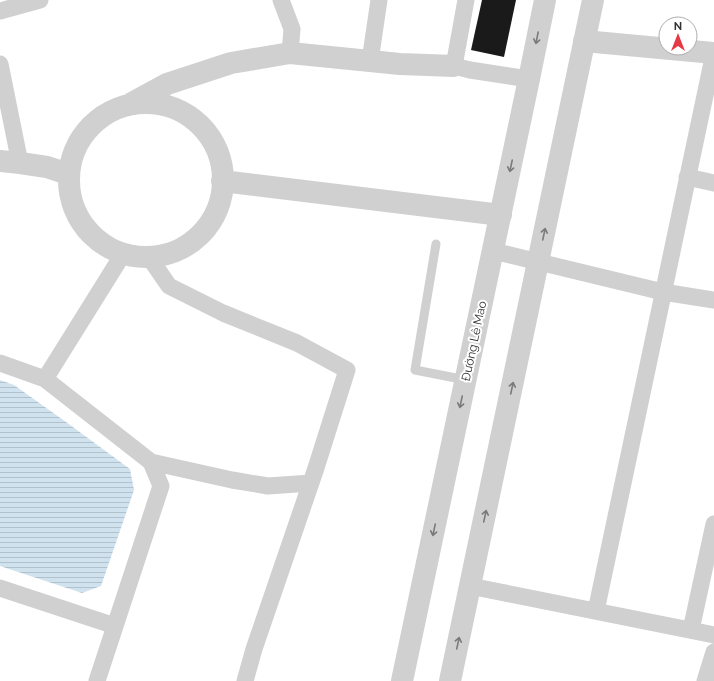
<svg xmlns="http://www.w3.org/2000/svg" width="714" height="681" viewBox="0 0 714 681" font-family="Raleway,sans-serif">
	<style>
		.water { fill: url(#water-rules) }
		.building { fill: #1a1a1a }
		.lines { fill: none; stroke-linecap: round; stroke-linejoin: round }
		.service { stroke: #d0d0d0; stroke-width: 9 }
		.minor { stroke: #d0d0d0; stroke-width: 17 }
		.tertiary { stroke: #d0d0d0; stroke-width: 22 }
		.oneway { stroke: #7a7a7a }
		.labels { text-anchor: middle; stroke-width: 4; stroke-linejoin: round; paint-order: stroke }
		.street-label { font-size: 12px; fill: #333; stroke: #fff }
	</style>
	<defs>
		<pattern id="water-rules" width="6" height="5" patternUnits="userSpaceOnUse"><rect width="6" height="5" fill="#cfe2ee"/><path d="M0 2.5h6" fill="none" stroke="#b2c2cd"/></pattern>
	</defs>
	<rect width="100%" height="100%" fill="#fff"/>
	<path class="water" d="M0 380 14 385 66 422 130 469 134 490 101 586 82 593 0 566Z"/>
	<path class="building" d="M482 0H516L504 57 471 50Z"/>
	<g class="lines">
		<path class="service" d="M436 244 415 370 466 380"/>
		<path class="minor" d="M281 0 292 29 290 53
			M466 0 454 66 470 70 529 79
			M0 11 40 0
			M370 61 379 0
			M0 64 20 163
			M687 177 714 183
			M493 251 663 292 714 300
			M149 257 169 286 223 313 297 343 347 370 316 468 254 649 245 681
			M0 363 45 379 151 462 232 480 268 486 311 483
			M45 379 123 254
			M470 586 714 635
			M0 588 115 626
			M596 611 714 53
			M691 630 714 524
			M97 681 161 486 151 462
			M705 681 714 652"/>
		<path class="tertiary" d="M584 41 714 53
			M132 103 167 84 231 63 290 53 400 64 454 66
			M69 180a77 77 0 1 1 154 0a77 77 0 1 1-154 0Z
			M0 161 20 163 47 167 68 174
			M222 181 501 215
			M402 681 529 79 545 0
			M450 681 593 0"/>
	</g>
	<defs><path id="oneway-shaft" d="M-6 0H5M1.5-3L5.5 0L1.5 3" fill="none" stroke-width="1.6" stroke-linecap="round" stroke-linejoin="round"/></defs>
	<g class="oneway">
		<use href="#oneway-shaft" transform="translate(537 38) rotate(101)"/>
		<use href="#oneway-shaft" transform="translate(511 166) rotate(102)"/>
		<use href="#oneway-shaft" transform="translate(544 234) rotate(-78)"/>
		<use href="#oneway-shaft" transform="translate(512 388) rotate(-78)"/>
		<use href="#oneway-shaft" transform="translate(461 402) rotate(102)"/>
		<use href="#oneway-shaft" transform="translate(485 516) rotate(-78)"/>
		<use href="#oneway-shaft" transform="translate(434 530) rotate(102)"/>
		<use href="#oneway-shaft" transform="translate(458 643) rotate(-78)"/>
	</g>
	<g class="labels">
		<g class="street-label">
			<text transform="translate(474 341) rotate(-78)" y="4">Đường Lê Mao</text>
		</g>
	</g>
	<g transform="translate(678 36)"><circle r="19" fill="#ffffff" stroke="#adadad"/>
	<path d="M0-3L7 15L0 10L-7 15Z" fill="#e63946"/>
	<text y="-6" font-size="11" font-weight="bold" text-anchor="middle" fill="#333333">N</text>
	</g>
</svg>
